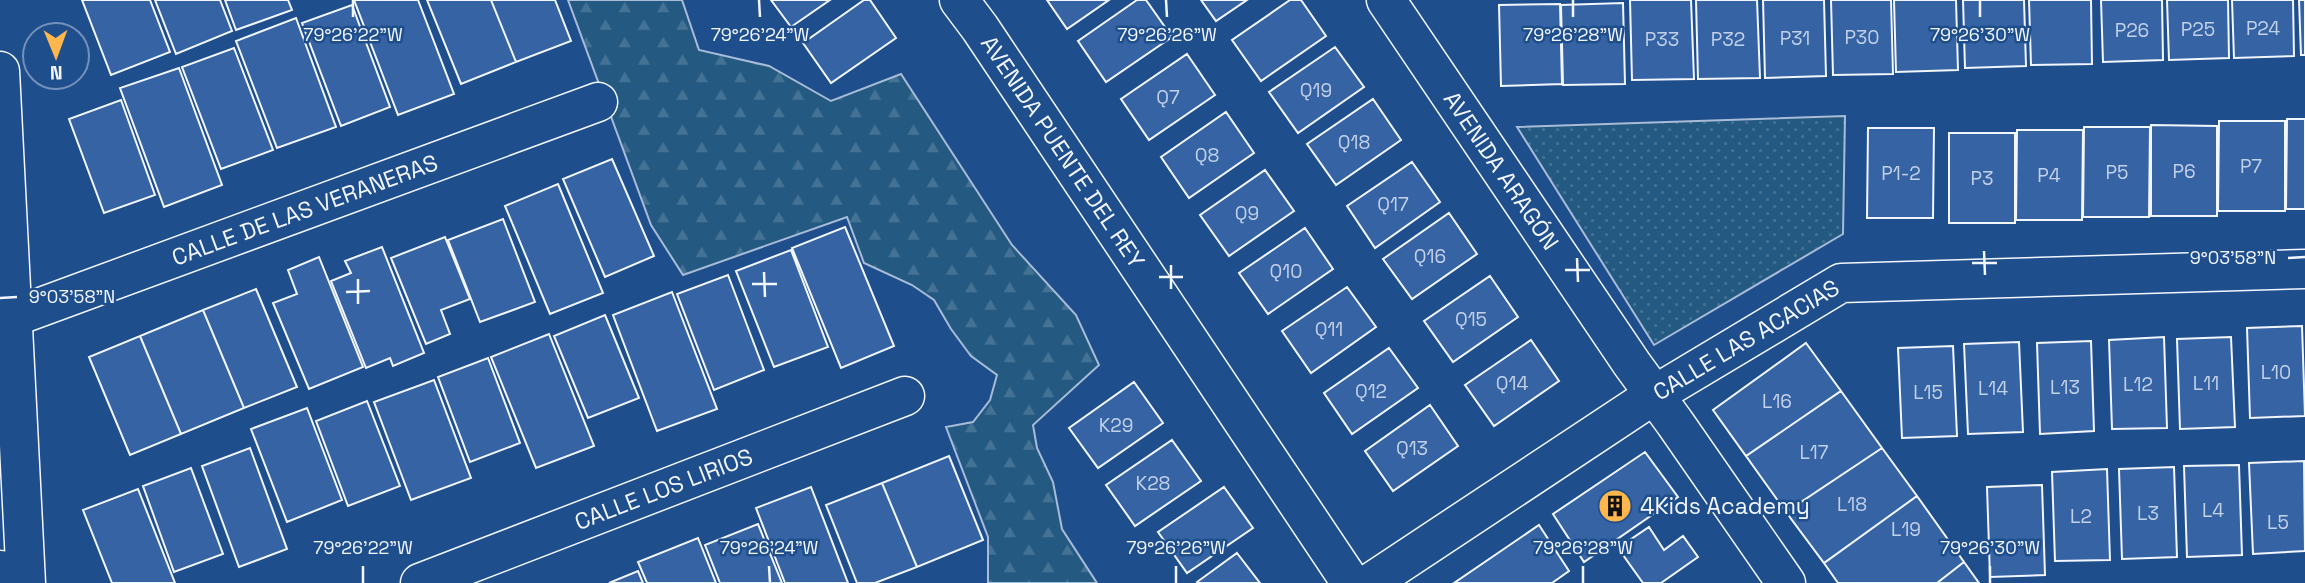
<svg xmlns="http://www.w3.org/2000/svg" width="2305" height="583" viewBox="0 0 2305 583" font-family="'Space Grotesk',sans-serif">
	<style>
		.forest { fill: url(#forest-firs); stroke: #a8bbd7; stroke-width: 2 }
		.park { fill: url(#park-dots); stroke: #a8bbd7; stroke-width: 2 }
		.building { fill: #3563a3; stroke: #f2f6ff; stroke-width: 2 }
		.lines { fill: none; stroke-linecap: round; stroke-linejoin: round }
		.street-casing { stroke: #f2f6ff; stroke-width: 41 }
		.secondary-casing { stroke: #f2f6ff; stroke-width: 41 }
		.street { stroke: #1f4e8c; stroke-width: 38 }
		.secondary { stroke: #1f4e8c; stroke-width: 38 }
		.ticks { fill: none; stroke: #f2f6ff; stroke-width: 2.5 }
		.labels { text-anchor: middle; stroke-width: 5; stroke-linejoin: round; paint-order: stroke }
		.number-label { font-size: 19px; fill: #c3d1e8 }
		.street-label { font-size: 23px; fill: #f2f6ff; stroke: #1f4e8c }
		.poi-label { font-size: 23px; fill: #f2f6ff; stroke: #1f4e8c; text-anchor: start }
		.ticks-label { font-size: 18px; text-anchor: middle; fill: #f2f6ff; stroke: #1f4e8c; stroke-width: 5; stroke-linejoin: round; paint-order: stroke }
	</style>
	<defs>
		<pattern id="forest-firs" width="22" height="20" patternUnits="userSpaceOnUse" patternTransform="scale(1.75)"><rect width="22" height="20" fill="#245a82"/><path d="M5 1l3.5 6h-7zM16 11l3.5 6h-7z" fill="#447295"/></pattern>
		<pattern id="park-dots" width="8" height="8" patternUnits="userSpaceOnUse" patternTransform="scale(1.75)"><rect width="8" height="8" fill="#245a82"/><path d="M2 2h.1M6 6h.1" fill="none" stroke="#447295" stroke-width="1.8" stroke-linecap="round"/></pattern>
	</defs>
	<rect width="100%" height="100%" fill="#1f4e8c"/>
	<path class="forest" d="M568 0H682L699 50 769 66 831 101 901 74 1012 245 1076 315 1099 365 1033 425 1037 448 1053 482 1062 529 1097 583H988V537L946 427 973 422 990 400 997 375 971 356 951 329 934 300 912 285 864 263 847 217 683 275 651 225Z"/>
	<path class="park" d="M1845 116 1843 234 1654 345 1517 127Z"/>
	<path class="building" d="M82 0H150L170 52 111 75Z
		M155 0H220L232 31 176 54Z
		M225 0H288L292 10 236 30Z
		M354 0H418L454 94 398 115Z
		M427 0H491L516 62 461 84Z
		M491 0H555L571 41 516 62Z
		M771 0H830L791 27Z
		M864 0H870L896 38 831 83 803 43Z
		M1047 0H1109L1067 29Z
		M1137 0H1146L1172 37 1106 82 1078 41Z
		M1201 0H1247L1216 21Z
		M1290 0H1301L1326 36 1261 81 1232 40Z
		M1630 0H1691L1694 79 1632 80Z
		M1696 0H1757L1760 78 1698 79Z
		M1763 0H1824L1826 76 1765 78Z
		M1831 0H1891L1893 74 1833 75Z
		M1894 0H1956L1958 70 1896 72Z
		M1963 0H2024L2026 66 1965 68Z
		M2029 0H2091L2092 64 2031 65Z
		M2101 0H2162L2163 60 2103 62Z
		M2167 0H2228L2229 58 2169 60Z
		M2232 0H2293L2294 56 2234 58Z
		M2299 0H2305V55H2301Z
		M1623 3 1625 84 1563 85 1561 5Z
		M1560 4 1562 84 1501 86 1499 5Z
		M352 5 390 107 341 126 302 23Z
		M296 18 336 127 277 148 236 41Z
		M1335 47 1364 87 1298 133 1269 92Z
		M234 48 273 150 221 169 182 67Z
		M1187 54 1215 95 1149 140 1121 99Z
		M179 68 222 185 164 207 120 88Z
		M1373 99 1401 140 1336 185 1307 144Z
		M121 100 155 195 104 213 69 119Z
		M1226 112 1254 153 1189 198 1161 157Z
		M2287 119H2305V209H2286Z
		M2219 121H2285V211H2218Z
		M2151 125 2217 126V216H2151Z
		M2084 127H2150L2149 217H2083Z
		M1868 128H1934L1933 218H1867Z
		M2017 130H2083L2082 220H2016Z
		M1949 133H2015V223H1949Z
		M612 159 654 256 605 277 563 179Z
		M1412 162 1440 202 1375 248 1347 206Z
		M1265 170 1294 211 1229 256 1200 215Z
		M558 184 603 293 550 314 505 206Z
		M1449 213 1477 254 1412 299 1383 259Z
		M503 219 535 302 480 322 448 240Z
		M845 227 894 346 841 368 792 248Z
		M1305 228 1333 269 1268 314 1239 273Z
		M445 237 470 299 441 310 450 334 426 344 391 258Z
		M382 247 424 353 393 366 390 358 366 368 331 281 351 273 345 261Z
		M791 250 828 347 774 367 736 271Z
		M319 257 363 367 309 389 273 303 297 294 288 270Z
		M728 275 764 370 714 390 677 294Z
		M1490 276 1518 317 1453 362 1424 321Z
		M1347 287 1376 327 1311 373 1282 331Z
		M256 289 297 387 244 408 203 310Z
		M672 292 717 409 657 431 613 315Z
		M203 310 244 408 181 434 140 336Z
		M605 315 639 398 588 418 554 336Z
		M2302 326 2305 416 2250 418 2247 328Z
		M549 334 594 446 536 468 491 357Z
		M140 336 181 434 130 455 89 357Z
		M2164 337 2167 428 2112 429 2109 340Z
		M2231 337 2235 427 2180 429 2177 339Z
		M1531 340 1559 381 1494 426 1465 385Z
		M2091 341 2094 431 2040 434 2037 343Z
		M2019 342 2023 432 1968 434 1964 344Z
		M1806 343 1841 391 1746 456 1713 410Z
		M1953 346 1957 436 1902 438 1898 348Z
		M1389 348 1418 388 1352 434 1324 393Z
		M488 358 520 443 470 462 438 377Z
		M434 380 471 478 411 500 374 402Z
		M1134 382 1163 423 1098 468 1069 428Z
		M1841 391 1882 448 1786 512 1746 456Z
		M367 401 400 486 348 506 316 421Z
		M1430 405 1458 446 1393 491 1365 451Z
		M307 408 342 500 287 522 251 429Z
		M1172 440 1201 481 1135 526 1106 485Z
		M250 448 287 549 239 567 202 466Z
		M1882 448 1917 496 1824 563 1786 512Z
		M1645 452 1678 497 1584 562 1553 514Z
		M949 456 983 540 917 567 882 483Z
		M2304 461 2305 551 2253 554 2249 463Z
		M2239 465 2242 555 2187 557 2184 466Z
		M2174 467 2177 557 2122 559 2119 469Z
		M191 468 223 554 174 572 143 486Z
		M2107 469 2110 560 2055 561 2052 472Z
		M882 483 917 567 875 583H857L826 505Z
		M2042 485 2045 575 1990 577 1987 487Z
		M811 487 848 583H785L756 508Z
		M1224 487 1253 528 1187 573 1158 532Z
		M138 489 175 583H112L83 510Z
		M1917 496 1964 562 1937 583H1838L1824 563Z
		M758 524 782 583H720L705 545Z
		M1539 525 1569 571 1552 583H1454Z
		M1649 527 1664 550 1683 536 1698 557 1661 583H1643L1618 548Z
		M698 538 716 583H647L638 562Z
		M1237 553 1260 583H1198L1197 582Z
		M1964 562 1979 583H1937Z
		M638 571 643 583H609Z"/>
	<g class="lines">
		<defs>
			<g id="street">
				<path id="s1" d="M959 0 980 28 1351 583"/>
				<path id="s2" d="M1386 0 1632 364 1675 423 1786 583"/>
				<path id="s3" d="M11 318 598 102"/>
				<path d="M0 570 25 575"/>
				<path id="s4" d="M420 583 905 396"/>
				<path id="s5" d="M1370 583 1654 395 1841 283 2305 269"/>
			</g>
			<path id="secondary" d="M0 71 26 583"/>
		</defs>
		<use href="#street" class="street-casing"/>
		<use href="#secondary" class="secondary-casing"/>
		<use href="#street" class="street"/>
		<use href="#secondary" class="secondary"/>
	</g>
	<path class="ticks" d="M353 0V17M759 0 760 17M1166 0 1167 17M1573 0V17M1980 0V17M1984 251 1985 275M1577 258 1578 282M2288 258 2305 257M1972 263H1997M1171 265V289M1565 270H1590M764 272 765 297M1159 277H1183M358 279V304M752 284H777M346 292 370 291M0 298 17 297M363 566V583M769 566 770 583M1176 566V583M1583 566V583M1990 566V583"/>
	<defs>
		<symbol id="building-disc" viewBox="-11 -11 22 22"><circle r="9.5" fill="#ffb74d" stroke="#1f4e8c"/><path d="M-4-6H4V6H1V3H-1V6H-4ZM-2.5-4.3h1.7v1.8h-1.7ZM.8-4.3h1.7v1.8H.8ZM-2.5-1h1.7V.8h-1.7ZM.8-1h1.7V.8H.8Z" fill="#111"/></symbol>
	</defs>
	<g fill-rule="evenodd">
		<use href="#building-disc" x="1596" y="487" width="38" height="38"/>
	</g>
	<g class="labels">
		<g class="number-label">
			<text x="2263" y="35">P24</text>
			<text x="2198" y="36">P25</text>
			<text x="2132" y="37">P26</text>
			<text x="1862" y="44">P30</text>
			<text x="1795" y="45">P31</text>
			<text x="1662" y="46">P33</text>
			<text x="1728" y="46">P32</text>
			<text x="1316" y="97">Q19</text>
			<text x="1168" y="104">Q7</text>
			<text x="1354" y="149">Q18</text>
			<text x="1207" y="162">Q8</text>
			<text x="2251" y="173">P7</text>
			<text x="2184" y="178">P6</text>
			<text x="2117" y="179">P5</text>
			<text x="1901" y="180">P1-2</text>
			<text x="2049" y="182">P4</text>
			<text x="1982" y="185">P3</text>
			<text x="1393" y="211">Q17</text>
			<text x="1247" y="220">Q9</text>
			<text x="1430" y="263">Q16</text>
			<text x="1286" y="278">Q10</text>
			<text x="1471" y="326">Q15</text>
			<text x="1329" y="336">Q11</text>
			<text x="2276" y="379">L10</text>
			<text x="1512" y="390">Q14</text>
			<text x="2206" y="390">L11</text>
			<text x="2138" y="391">L12</text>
			<text x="2065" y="394">L13</text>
			<text x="1993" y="395">L14</text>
			<text x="1371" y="398">Q12</text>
			<text x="1928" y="399">L15</text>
			<text x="1777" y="408">L16</text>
			<text x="1116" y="432">K29</text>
			<text x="1412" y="455">Q13</text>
			<text x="1814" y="459">L17</text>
			<text x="1153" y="490">K28</text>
			<text x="1852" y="511">L18</text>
			<text x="2213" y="517">L4</text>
			<text x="2148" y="520">L3</text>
			<text x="2081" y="523">L2</text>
			<text x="2278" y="529">L5</text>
			<text x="1906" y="536">L19</text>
		</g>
		<g class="street-label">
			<text dy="8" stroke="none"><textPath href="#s1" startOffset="184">AVENIDA PUENTE DEL REY</textPath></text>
			<text dy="8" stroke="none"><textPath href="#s2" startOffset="206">AVENIDA ARAGÓN</textPath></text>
			<text dy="8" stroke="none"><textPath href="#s3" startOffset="313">CALLE DE LAS VERANERAS</textPath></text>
			<text dy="8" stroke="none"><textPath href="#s5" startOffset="448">CALLE LAS ACACIAS</textPath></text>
			<text dy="8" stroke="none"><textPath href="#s4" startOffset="261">CALLE LOS LIRIOS</textPath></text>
		</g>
		<g class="poi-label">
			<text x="1640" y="514">4Kids Academy</text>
		</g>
	</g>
	<g class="ticks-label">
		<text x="353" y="41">79°26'22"W</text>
		<text x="760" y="41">79°26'24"W</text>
		<text x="1167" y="41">79°26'26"W</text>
		<text x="1573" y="41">79°26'28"W</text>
		<text x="1980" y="41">79°26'30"W</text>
		<text x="2233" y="264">9°03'58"N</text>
		<text x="72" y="303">9°03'58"N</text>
		<text x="363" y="554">79°26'22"W</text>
		<text x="769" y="554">79°26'24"W</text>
		<text x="1176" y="554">79°26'26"W</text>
		<text x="1583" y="554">79°26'28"W</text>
		<text x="1990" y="554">79°26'30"W</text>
	</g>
	<g transform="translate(56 56) rotate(179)"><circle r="33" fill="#1f4e8c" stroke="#7391ba" stroke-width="2"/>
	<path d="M0-5L12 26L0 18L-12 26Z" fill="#ffb74d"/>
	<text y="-10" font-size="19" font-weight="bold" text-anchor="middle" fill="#f2f6ff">N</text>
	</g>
</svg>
